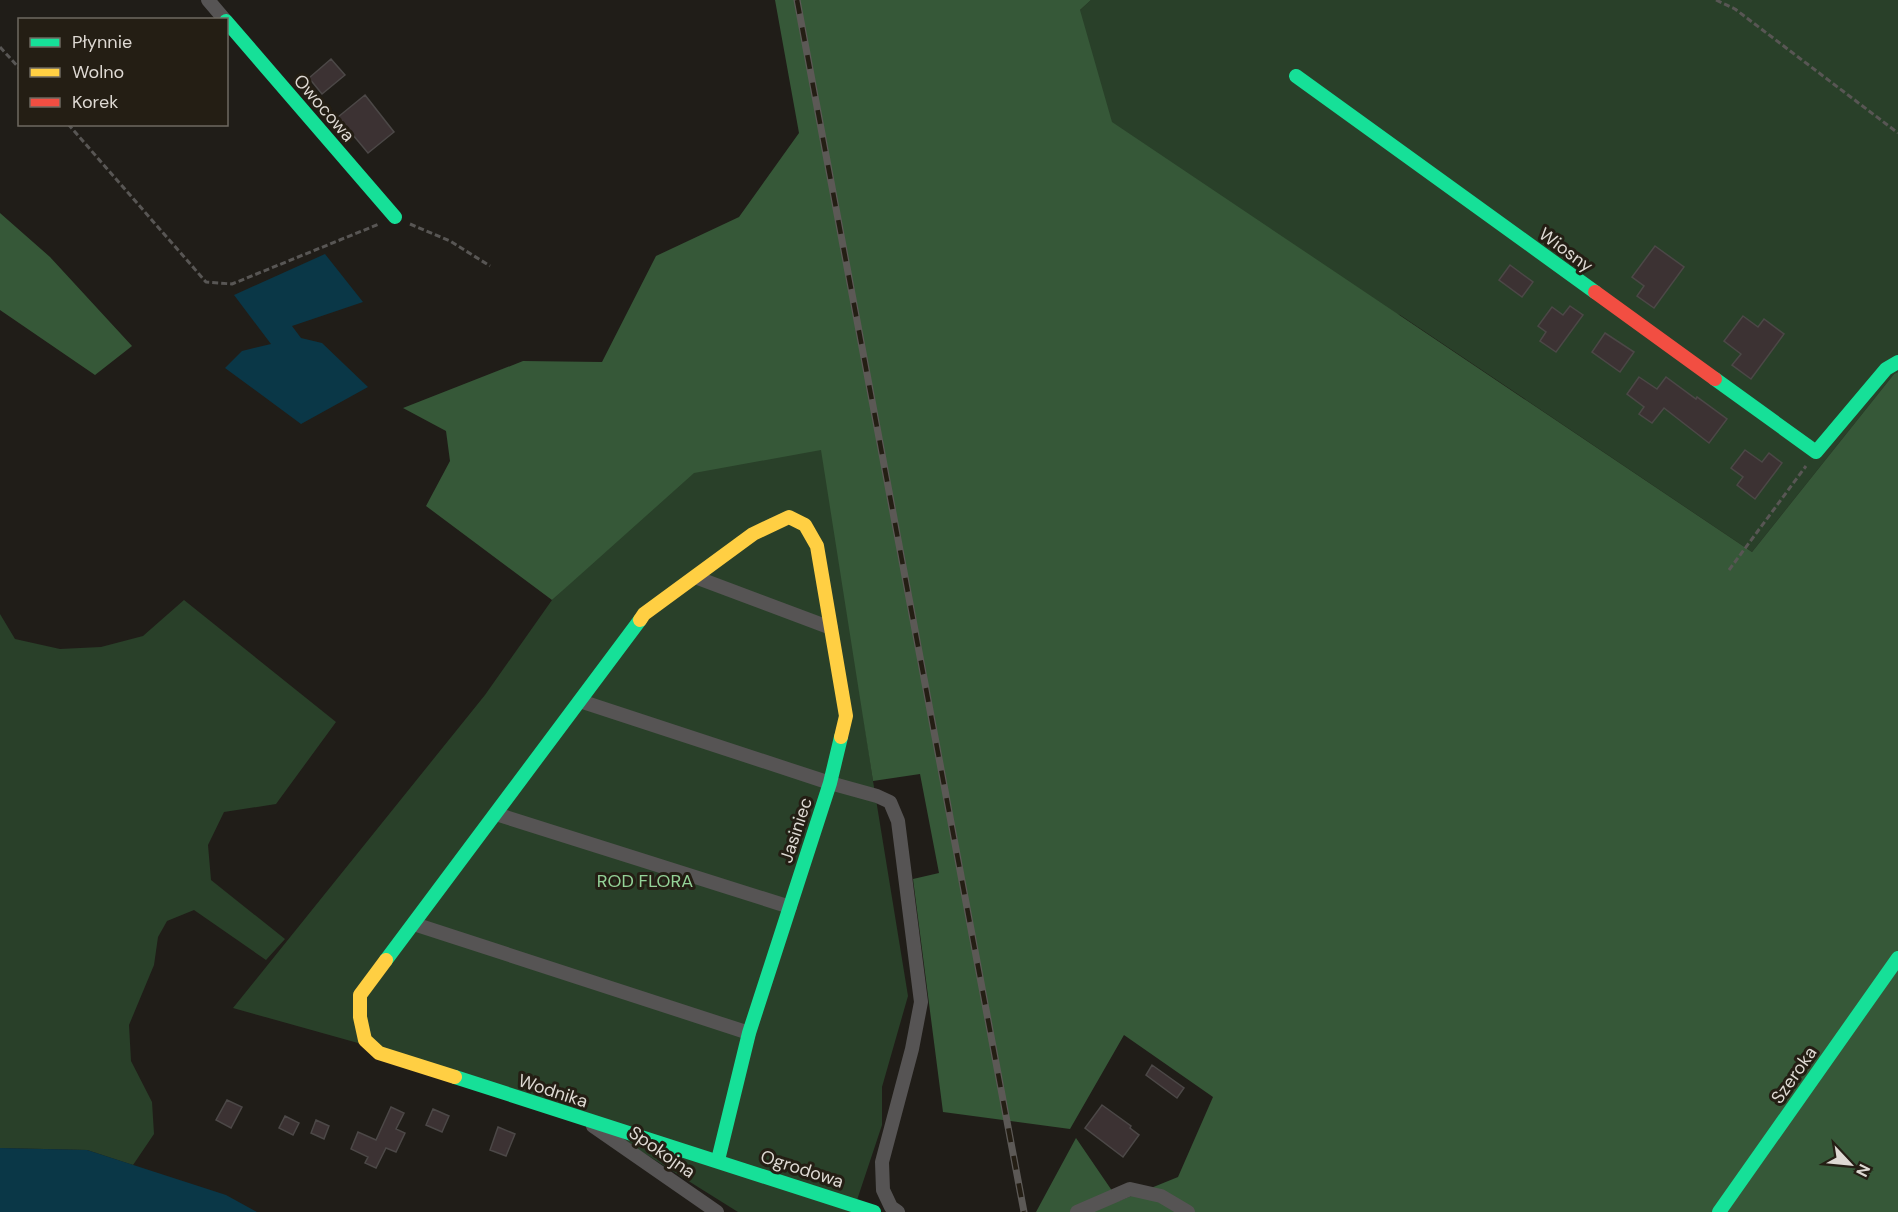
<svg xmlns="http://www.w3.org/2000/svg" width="1898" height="1212" viewBox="0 0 1898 1212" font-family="'DM Sans',sans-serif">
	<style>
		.green { fill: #294029 }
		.forest { fill: #365838 }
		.water { fill: #0a3747 }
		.building { fill: #3c3233; stroke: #4c4847; stroke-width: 1.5 }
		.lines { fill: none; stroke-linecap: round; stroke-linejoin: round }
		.path { stroke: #585654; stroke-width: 3; stroke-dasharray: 6 3; stroke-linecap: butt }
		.street { stroke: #565454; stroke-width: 14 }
		.fast { stroke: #16e098; stroke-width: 14 }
		.slow { stroke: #ffcf43; stroke-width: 14 }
		.jam { stroke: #f24e42; stroke-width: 14 }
		.rail-casing { stroke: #5c5956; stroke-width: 7 }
		.rail { stroke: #241e14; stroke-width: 4.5; stroke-dasharray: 14; stroke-linecap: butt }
		.labels { text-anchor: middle; stroke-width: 6; stroke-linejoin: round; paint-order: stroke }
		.street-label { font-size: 18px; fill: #ded9d3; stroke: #241e14 }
		.park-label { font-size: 18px; fill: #94d298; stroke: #241e14 }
	</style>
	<rect width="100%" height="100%" fill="#201d18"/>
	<path class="green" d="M1091 0H1898V372L1894 374 1752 552 1400 315 969 223 1080 10Z
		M824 449 873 781 908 996 882 1087V1125L853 1212H738L583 1115 383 1050 233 1008 485 695 552 600 692 468Z
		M184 600 336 722 276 804 224 812 208 845 211 880 285 939 266 960 194 910 167 921 158 937 154 965 129 1025 131 1061 152 1102 154 1134 133 1165 87 1150 0 1148V614L15 639 60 649 101 647 143 636Z"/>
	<path class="forest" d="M775 0H1091L1080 10 1112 122 1752 552 1894 374 1898 372V1212H1036L1076 1138 1119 1201 1178 1177 1213 1097 1124 1035 1070 1129 943 1112 913 879 939 873 920 774 873 781 821 450 694 473 552 600 426 506 450 461 446 431 403 408 523 361 602 362 656 256 739 217 799 133Z
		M0 213 50 257 132 346 95 375 0 310Z"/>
	<path class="water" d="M325 254 363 302 292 326 301 338 322 343 368 387 301 424 225 368 242 351 271 344 234 295Z
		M0 1148 87 1150 226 1195 257 1212H0Z"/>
	<path class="building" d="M331 59 345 75 322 94 309 78Z
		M365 95 394 132 368 153 338 117Z
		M1655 246 1684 267 1654 308 1637 296 1644 286 1632 277Z
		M1510 265 1533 282 1522 297 1499 280Z
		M1570 306 1583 315 1556 352 1540 341 1546 332 1538 326 1552 307 1563 315Z
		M1743 316 1758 327 1764 319 1784 334 1751 379 1732 365 1741 354 1724 341Z
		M1605 333 1634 352 1620 372 1592 352Z
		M1639 377 1657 389 1666 377 1696 399 1697 397 1727 419 1709 443 1664 408 1652 423 1639 414 1644 407 1627 394Z
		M1745 450 1762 462 1769 453 1782 463 1755 499 1737 485 1743 477 1731 468Z
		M1152 1065 1184 1088 1177 1098 1146 1075Z
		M227 1100 242 1107 231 1128 216 1120Z
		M1102 1105 1131 1126 1130 1128 1139 1135 1123 1157 1085 1128Z
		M391 1107 404 1113 396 1129 405 1133 396 1152 386 1148 376 1168 365 1163 368 1157 351 1149 358 1132 376 1140Z
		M433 1109 449 1116 442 1132 426 1125Z
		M285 1116 299 1123 293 1135 279 1128Z
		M316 1120 329 1126 324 1139 311 1133Z
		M498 1127 515 1134 506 1156 490 1150Z"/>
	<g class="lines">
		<path class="path" d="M1716 0 1735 9 1898 133
			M0 47 20 69
			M68 124 206 282 232 284 379 224
			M410 224 450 241 490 266
			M1729 570 1806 466"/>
		<path class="street" d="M208 0 225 20
			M695 577 831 628
			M580 701 830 783 877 796 890 802 898 821 921 1002 912 1049 882 1162 883 1190 891 1207 898 1212
			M496 814 790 907
			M414 924 749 1033
			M593 1126 717 1212
			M1077 1212 1130 1189 1161 1196 1188 1212"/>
		<path class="fast" d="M226 21 395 217
			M1296 76 1595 292
			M1715 379 1816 452 1886 369 1898 362
			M386 960 640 620
			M455 1077 874 1212
			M718 1160 749 1033 830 783 841 737
			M1719 1212 1898 958"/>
		<path class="slow" d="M640 620 644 614 753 534 789 517 805 525 817 546 846 716 841 737
			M386 960 360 995V1017L365 1040 379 1053 455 1077"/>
		<path class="jam" d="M1595 292 1715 379"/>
		<defs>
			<path id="rail" d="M797 0 1024 1212"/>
		</defs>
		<use href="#rail" class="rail-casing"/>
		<use href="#rail" class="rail"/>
	</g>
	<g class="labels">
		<g class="street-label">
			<text transform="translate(324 108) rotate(49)" y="6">Owocowa</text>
			<text transform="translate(1566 250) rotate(36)" y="6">Wiosny</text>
			<text transform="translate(796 830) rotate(-72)" y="6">Jasiniec</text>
			<text transform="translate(1794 1075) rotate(-55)" y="6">Szeroka</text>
			<text transform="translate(553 1091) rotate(18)" y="6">Wodnika</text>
			<text transform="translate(662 1152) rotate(35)" y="6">Spokojna</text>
			<text transform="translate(802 1169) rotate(18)" y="6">Ogrodowa</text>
		</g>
		<g class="park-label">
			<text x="645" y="887">ROD FLORA</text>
		</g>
	</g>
	<rect x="18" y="18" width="210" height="108" fill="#241e14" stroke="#6e6960" stroke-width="1.5"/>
	<rect x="30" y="38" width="30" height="9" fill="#16e098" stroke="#6e6960" stroke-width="1.5"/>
	<text x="72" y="48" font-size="18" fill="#ded9d3">Płynnie</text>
	<rect x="30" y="68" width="30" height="9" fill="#ffcf43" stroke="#6e6960" stroke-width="1.5"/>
	<text x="72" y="78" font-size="18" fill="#ded9d3">Wolno</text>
	<rect x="30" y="98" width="30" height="9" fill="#f24e42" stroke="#6e6960" stroke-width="1.5"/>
	<text x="72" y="108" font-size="18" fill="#ded9d3">Korek</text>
	<g transform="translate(1850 1164) rotate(116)" stroke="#241e14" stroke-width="4.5" paint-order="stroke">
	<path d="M0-4.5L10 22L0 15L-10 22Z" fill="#ded9d3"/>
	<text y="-9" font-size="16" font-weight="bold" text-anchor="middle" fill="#ded9d3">N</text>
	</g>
</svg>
